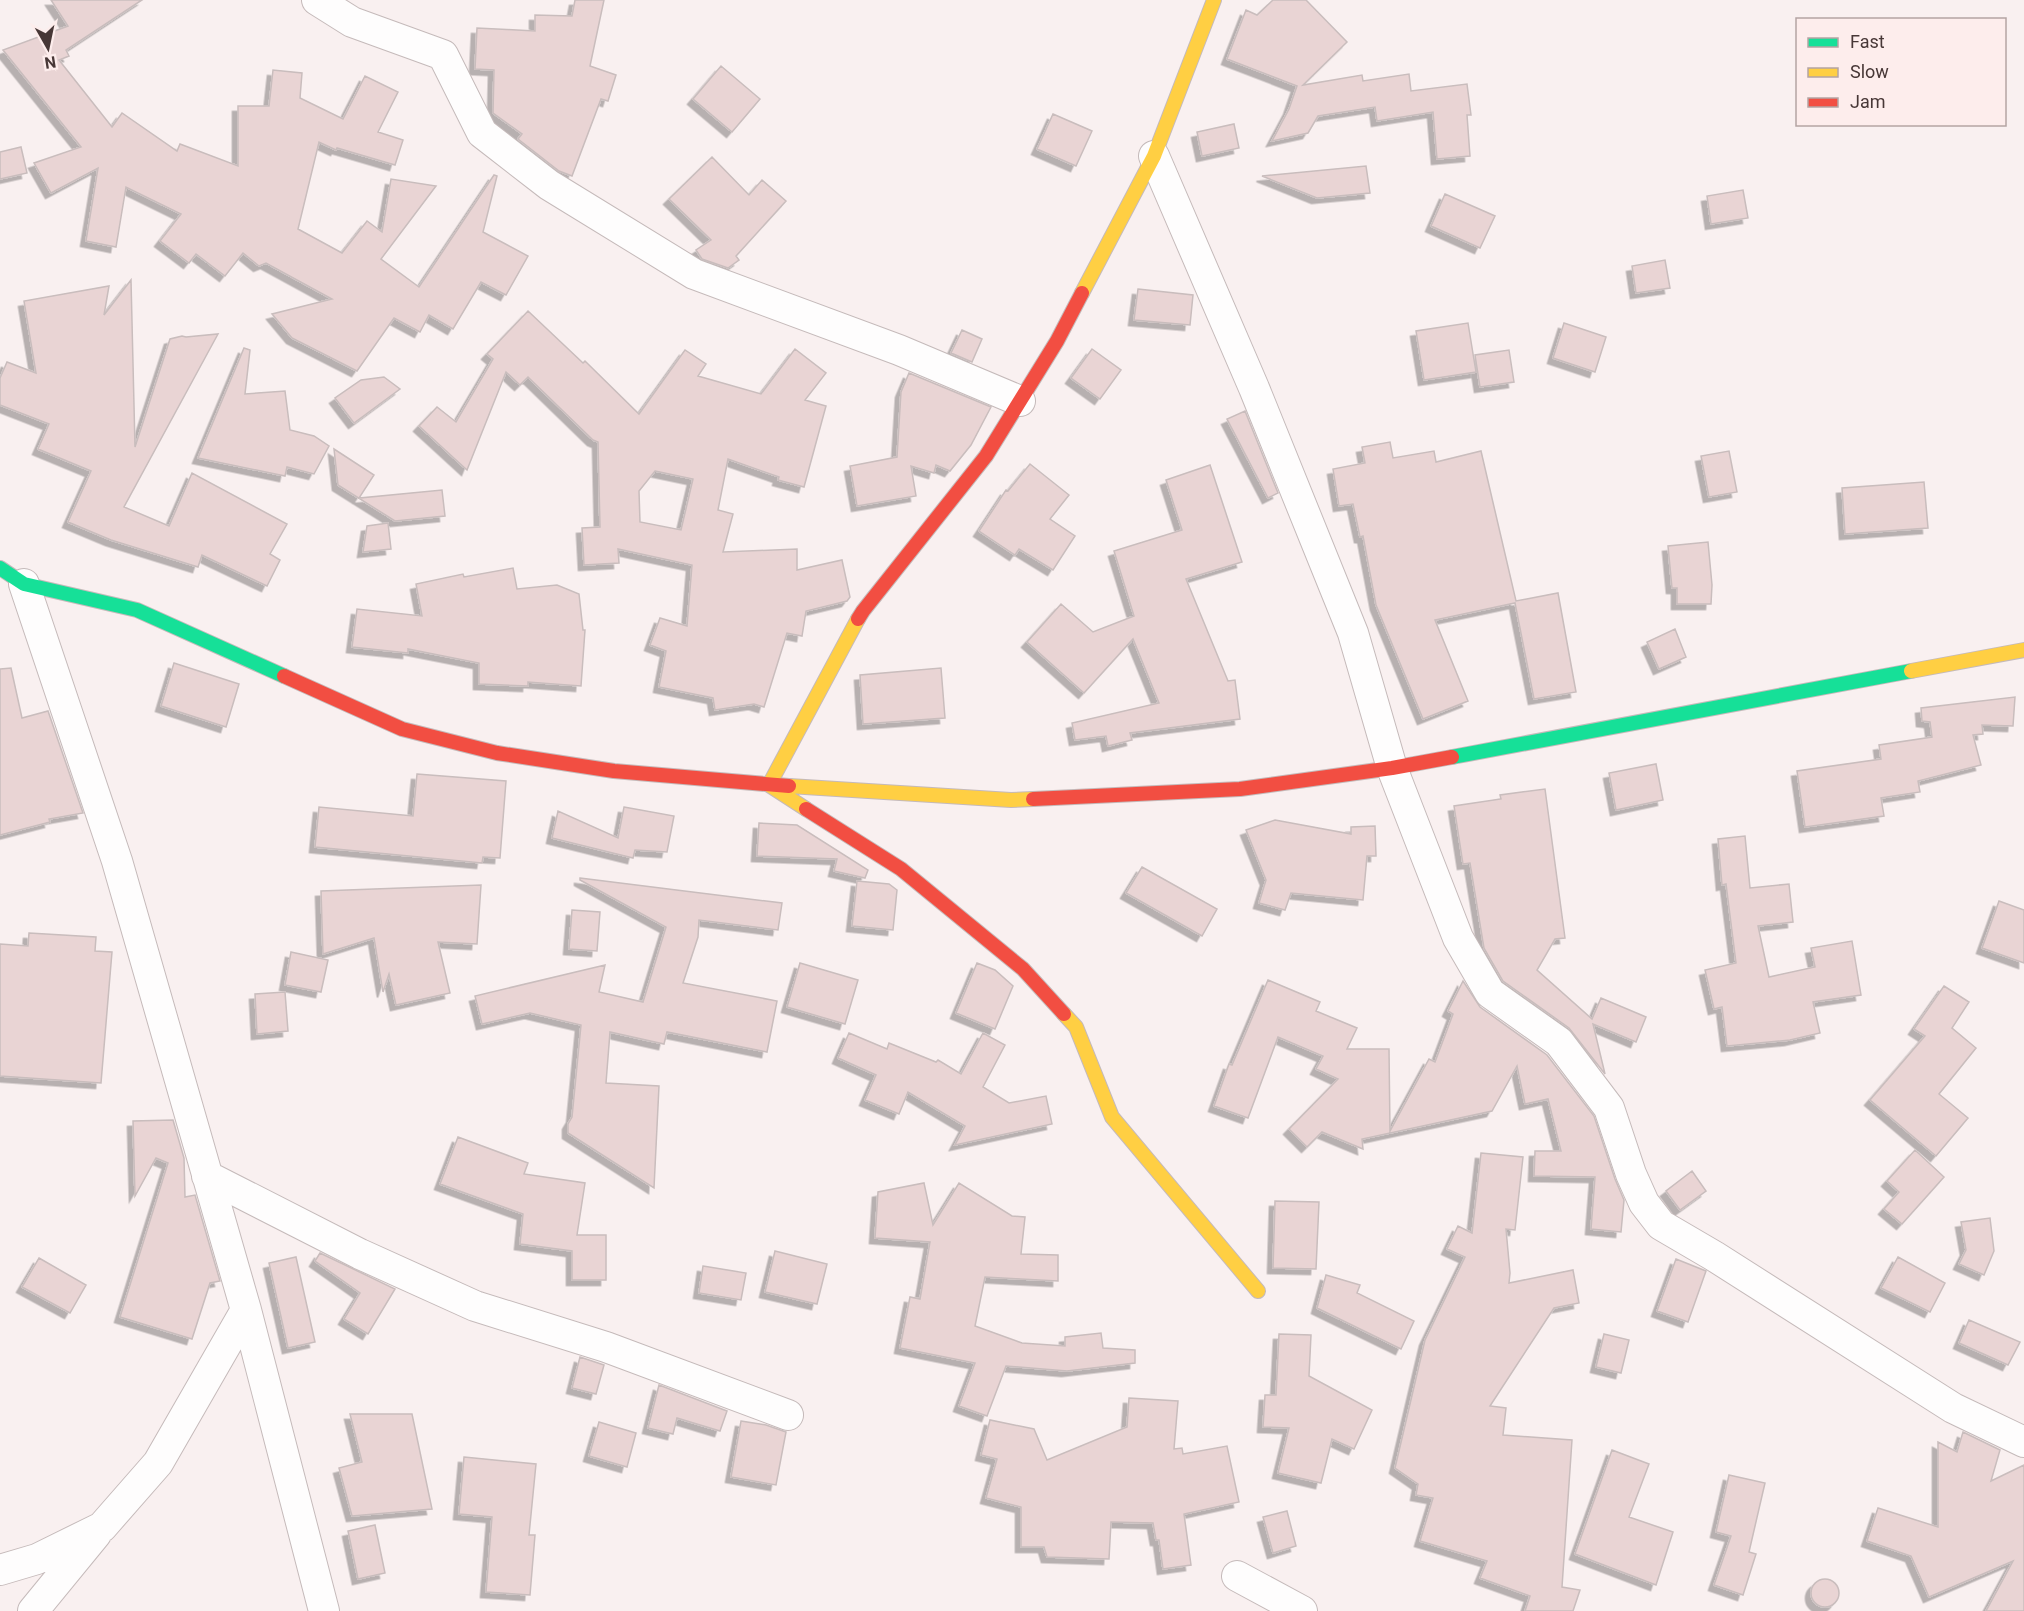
<svg xmlns="http://www.w3.org/2000/svg" width="2024" height="1611" viewBox="0 0 2024 1611" font-family="Roboto,sans-serif">
	<style>
		.building { fill: #e9d4d4; stroke: #c9bdbd; stroke-width: 1.5; fill-rule: evenodd; filter: url(#shadow) }
		.lines { fill: none; stroke-linecap: round; stroke-linejoin: round }
		.street-casing { stroke: #c5baba; stroke-width: 32 }
		.fast-casing { stroke: #c5baba; stroke-width: 16 }
		.slow-casing { stroke: #c5baba; stroke-width: 16 }
		.jam-casing { stroke: #c5baba; stroke-width: 16 }
		.street { stroke: #fefdfd; stroke-width: 30 }
		.fast { stroke: #16e098; stroke-width: 14 }
		.slow { stroke: #ffcf43; stroke-width: 14 }
		.jam { stroke: #f24e42; stroke-width: 14 }
	</style>
	<defs>
		<filter id="shadow"><feDropShadow dx="-5.5" dy="5.5" stdDeviation="0" flood-color="#0004"/></filter>
	</defs>
	<rect width="100%" height="100%" fill="#f9f0f0"/>
	<path class="building" d="M51 0H142L66 50 69 56 59 60 112 127 122 113 177 151 180 144 238 166V106H269L273 70 302 73 300 98 343 119 365 76 398 92 378 132 403 140 395 165 337 148 336 150 319 142 298 229 342 253 367 221 382 232 391 179 436 186 381 259 419 287 494 175 497 176 483 232 528 256 506 295 481 282 453 329 429 315 420 332 394 318 357 371 292 338 272 314 332 299 266 263 259 266 243 253 225 276 196 254 189 263 160 241 181 214 126 187 116 247 86 241 98 168 51 193 34 163 81 147 3 50 68 26Z
		M575 0H604L590 66 616 75 608 101 601 99 572 176 559 171 518 139 522 134 493 113 494 70 475 69 477 28 535 31V15L572 16Z
		M1273 0H1306L1347 42 1303 85 1362 75 1363 81 1409 74 1411 91 1467 84 1471 115H1467L1470 156 1437 159 1433 112 1377 121 1375 107 1318 116 1308 133 1272 141 1289 109 1297 86 1227 59 1246 10 1257 15Z
		M721 66 760 99 732 132 693 99Z
		M1053 114 1092 131 1076 166 1037 149Z
		M1234 124 1239 148 1202 156 1197 132Z
		M21 147 27 173 0 179V152Z
		M712 157 749 195 762 180 786 201 736 256 739 260 728 268 702 259 696 250 711 240 669 199Z
		M1366 166 1370 193 1317 198 1262 176Z
		M1743 190 1748 218 1711 224 1707 196Z
		M1445 194 1495 216 1480 248 1431 226Z
		M1665 260 1670 288 1636 293 1632 266Z
		M131 280 135 447 170 339 182 336 186 337 218 334 124 507 169 526 192 473 287 524 270 554 280 560 267 586 202 555 198 567 111 540 68 522 91 471 38 449 49 424 0 405V378L7 362 36 373 24 301 109 286 104 315Z
		M1138 289 1193 295 1190 325 1134 320Z
		M528 311 583 363 585 361 639 414 685 350 706 364 698 376 761 394 795 349 826 373 805 400 826 406 804 487 778 480 779 477 728 459 718 510 733 514 723 552 797 549V570L842 560 850 597 847 601 806 611 802 636 787 633 764 707 754 704 715 710 713 698 659 687 666 651 650 645 660 618 687 626 692 565 618 549 619 563 584 565 582 528 600 527 598 442 593 440 528 377 520 385 506 372 467 470 419 426 437 407 456 422 493 359 487 354ZM655 471 693 479 681 530 640 522 639 491Z
		M1468 323 1476 372 1424 380 1416 331Z
		M1564 323 1606 337 1595 372 1553 358Z
		M962 330 982 339 972 362 951 353Z
		M244 348 250 350 245 394 285 391 290 430 314 436 329 446 314 474 287 467 285 476 198 458Z
		M1092 349 1121 370 1100 399 1071 378Z
		M1509 350 1514 382 1480 387 1475 355Z
		M909 373 991 407 971 445 950 471 936 465 934 473 911 466 916 496 857 506 850 466 897 457 901 392Z
		M384 377 400 389 354 423 335 398 361 380Z
		M1245 411 1278 493 1268 498 1227 419Z
		M1390 442 1393 458 1434 451 1436 462 1481 451 1516 601 1558 593 1576 692 1534 699 1515 603 1435 620 1468 701 1423 719 1376 605 1363 536 1360 537 1353 504 1339 506 1333 469 1365 463 1362 447Z
		M334 449 374 475 359 498 442 490 445 516 395 521 338 485Z
		M1729 451 1737 492 1709 497 1701 456Z
		M1030 464 1069 495 1050 519 1075 536 1053 570 1019 549 1015 555 979 531 1006 490 1008 491Z
		M1210 465 1242 562 1186 579 1228 681 1235 680 1240 719 1130 733 1132 740 1108 746 1106 736 1075 740 1072 723 1159 703 1133 639 1084 693 1027 642 1061 604 1093 632 1134 616 1114 551 1182 530 1166 480Z
		M1924 482 1928 528 1845 534 1842 488Z
		M388 523 391 549 363 552 367 526Z
		M1708 542 1712 585 1711 604H1677V588H1672L1668 546Z
		M513 568 517 589 557 585 579 594 583 630H585L581 686 528 682V686L479 684V663L408 649V653L352 647 357 609 422 616 416 584 463 574 464 577Z
		M1675 629 1686 657 1659 669 1647 642Z
		M174 663 239 684 226 727 161 706Z
		M11 668 22 718 48 711 83 813 49 819 50 822 0 835V669Z
		M941 668 945 718 863 724 860 675Z
		M2015 697 2013 726 1982 725 1983 734 1973 735 1981 765 1918 781 1920 792 1881 798 1884 816 1805 827 1797 771 1881 759 1879 745 1932 737 1930 722 1922 721 1921 708Z
		M1656 764 1663 800 1616 810 1609 773Z
		M417 774 506 781 500 858 483 857 482 863 315 847 319 807 413 816Z
		M1545 789 1565 938 1555 939 1537 970 1592 1019 1601 998 1646 1017 1636 1042 1593 1024 1605 1074 1569 1028 1503 981 1484 948 1470 863 1463 864 1454 806 1501 799 1500 795Z
		M624 807 674 816 667 852 635 850 633 858 552 838 558 811 618 838Z
		M1275 820 1351 834V827L1375 826 1376 856H1367L1363 900 1291 893 1285 910 1259 903 1266 880 1246 830Z
		M759 823 797 825 868 870 865 878 834 871 837 859 757 856Z
		M1745 836 1750 888 1789 884 1793 922 1758 926 1769 977 1815 967 1811 948 1852 941 1861 995 1813 1002 1820 1033 1790 1040 1727 1046 1722 1007 1714 1009 1705 970 1736 963 1726 884 1722 885 1718 839Z
		M1142 867 1217 909 1202 936 1126 893Z
		M580 878 782 903 778 930 699 920 698 937 683 983 777 1001 767 1052 667 1032 664 1044 610 1032 606 1083 659 1086 654 1188 568 1133V1124L572 1117 581 1025 530 1013 482 1024 475 996 605 965 599 992 643 1002 666 927 580 880Z
		M857 881 889 884 897 890 893 930 852 926Z
		M481 885 477 944 438 942 450 993 396 1005 389 974 383 992 374 938 323 954 321 891Z
		M1999 901 2024 910V963L1982 948Z
		M572 910 600 912 597 951 569 949Z
		M29 933 96 937 95 951 112 952 101 1083 0 1076V944L28 946Z
		M291 952 328 960 321 992 285 985Z
		M800 963 858 980 845 1024 787 1007Z
		M977 963 995 970 1013 986 995 1029 956 1013Z
		M1268 980 1320 1002 1316 1011 1357 1028 1347 1049H1389L1390 1131 1429 1059 1435 1062 1453 1014 1448 1011 1463 981 1480 1007 1547 1055 1594 1116 1615 1179 1624 1200 1621 1232 1591 1229 1595 1177 1534 1176 1535 1151H1561L1548 1099 1525 1104 1517 1066 1492 1111 1362 1139 1363 1149 1322 1132 1307 1147 1289 1129 1338 1079 1316 1069 1323 1056 1278 1037 1248 1118 1214 1106 1229 1064 1232 1065Z
		M1944 986 1969 1002 1952 1028 1976 1048 1939 1094 1968 1118 1936 1156 1870 1100 1925 1036 1914 1029Z
		M285 992 288 1031 257 1034 255 994Z
		M849 1033 887 1049 889 1043 936 1062 938 1060 961 1074 983 1033 1005 1045 983 1087 1009 1103 1046 1096 1052 1124 955 1145 965 1126 908 1092 899 1114 865 1100 876 1075 838 1058Z
		M173 1120 184 1158 185 1197 195 1195 220 1281 210 1283 192 1339 120 1317 168 1163 156 1158 135 1196 133 1121Z
		M458 1137 528 1163 524 1174 585 1183 577 1235H606V1280H572V1251L520 1244 523 1214 440 1184Z
		M1915 1150 1944 1177 1902 1224 1884 1209 1899 1192 1887 1181Z
		M1481 1153 1523 1157 1515 1230 1506 1229 1510 1273 1509 1283 1573 1270 1579 1303 1554 1308 1490 1406 1506 1408 1503 1435 1572 1440 1562 1587 1580 1590 1573 1611H1525L1530 1596 1480 1578 1487 1561 1420 1541 1433 1498 1416 1495 1418 1484 1395 1468 1425 1340 1465 1257 1447 1249 1458 1226 1472 1233Z
		M1692 1171 1706 1191 1680 1210 1666 1191Z
		M924 1183 933 1225 959 1183 1012 1216 1025 1217 1021 1254 1058 1255V1281L985 1277 975 1326 1022 1343 1065 1346V1337L1101 1333 1103 1348 1135 1350V1363L1067 1371 1006 1366 987 1416 959 1406 975 1363 900 1348 910 1297 920 1299 930 1242 875 1238 878 1192Z
		M1275 1201 1319 1202 1316 1269 1273 1268Z
		M1990 1218 1994 1251 1984 1275 1959 1264 1966 1250 1961 1222Z
		M775 1251 827 1264 817 1304 765 1292Z
		M320 1253 395 1289 368 1334 344 1319 360 1293 315 1261Z
		M296 1257 315 1342 288 1348 269 1263Z
		M1898 1257 1945 1283 1930 1312 1881 1288Z
		M39 1258 86 1285 70 1313 22 1287Z
		M1676 1259 1706 1271 1688 1322 1657 1311Z
		M703 1266 746 1273 741 1300 699 1293Z
		M1326 1275 1360 1285 1357 1293 1414 1321 1401 1349 1317 1308Z
		M1969 1320 2020 1342 2008 1365 1959 1343Z
		M1279 1334 1311 1335 1309 1376 1372 1410 1354 1449 1332 1439 1321 1483 1278 1473 1289 1428 1263 1427 1265 1395H1276Z
		M1604 1334 1629 1340 1621 1373 1596 1367Z
		M580 1357 604 1365 596 1394 572 1388Z
		M659 1385 727 1411 720 1431 677 1418 673 1434 648 1428Z
		M1129 1398 1178 1401 1174 1449 1182 1448 1183 1454 1227 1446 1239 1502 1184 1514 1191 1565 1163 1569 1159 1540H1156L1153 1523 1111 1522 1109 1559 1047 1557 1044 1547H1021V1507L986 1498 997 1459 981 1455 990 1420 1034 1429 1047 1460 1127 1427Z
		M350 1414H412L432 1509 352 1516 339 1468 362 1462Z
		M741 1421 766 1425 786 1432 776 1485 731 1477Z
		M599 1422 636 1433 627 1467 589 1456Z
		M1963 1432 2000 1450 1991 1481 2024 1465V1611H1986L2013 1561 1929 1597 1911 1556 1867 1541 1878 1508 1938 1527V1442L1957 1452Z
		M1612 1450 1649 1464 1629 1517 1673 1532 1656 1585 1575 1554Z
		M464 1457 536 1464 529 1535H535L530 1595 486 1592 492 1517 459 1514Z
		M1729 1475 1765 1483 1749 1552 1756 1554 1743 1595 1714 1585 1731 1536 1716 1532Z
		M1287 1511 1296 1546 1273 1553 1263 1517Z
		M375 1525 385 1573 358 1579 348 1531Z
		M1811 1593a14 14 0 1 1 28 0a14 14 0 1 1-28 0Z"/>
	<g class="lines">
		<defs>
			<path id="street" d="M317 0 352 22 443 55 482 133 549 185 694 274 899 350 1020 401
				M1154 156 1254 388 1353 633 1392 768 1458 938 1490 993 1559 1042 1609 1108 1631 1174 1644 1203 1661 1225 1714 1256 1953 1408 2024 1442
				M24 584 117 861 246 1310 324 1611
				M207 1176 360 1254 475 1306 606 1347 788 1415
				M0 1570 37 1559 102 1527 158 1463 246 1310
				M1237 1576 1302 1611
				M33 1611 96 1534"/>
			<path id="fast" d="M0 568 24 584 137 610 284 676
				M1452 757 1911 671"/>
			<path id="slow" d="M1082 293 1154 156 1214 0
				M1911 671 2024 650
				M789 786 1011 800 1033 799
				M806 809 769 785 858 619
				M1064 1014 1076 1027 1112 1117 1258 1291"/>
			<path id="jam" d="M858 619 863 611 986 456 1057 341 1082 293
				M284 676 402 729 497 753 614 771 789 786
				M1033 799 1240 789 1392 768 1452 757
				M806 809 901 869 1023 969 1064 1014"/>
		</defs>
		<use href="#street" class="street-casing"/>
		<use href="#fast" class="fast-casing"/>
		<use href="#slow" class="slow-casing"/>
		<use href="#jam" class="jam-casing"/>
		<use href="#street" class="street"/>
		<use href="#fast" class="fast"/>
		<use href="#slow" class="slow"/>
		<use href="#jam" class="jam"/>
	</g>
	<rect x="1796" y="18" width="210" height="108" fill="#fdedec" stroke="#b4a4a3" stroke-width="1.5"/>
	<rect x="1808" y="38" width="30" height="9" fill="#16e098" stroke="#b4a4a3" stroke-width="1.5"/>
	<text x="1850" y="48" font-size="18" fill="#473736">Fast</text>
	<rect x="1808" y="68" width="30" height="9" fill="#ffcf43" stroke="#b4a4a3" stroke-width="1.5"/>
	<text x="1850" y="78" font-size="18" fill="#473736">Slow</text>
	<rect x="1808" y="98" width="30" height="9" fill="#f24e42" stroke="#b4a4a3" stroke-width="1.5"/>
	<text x="1850" y="108" font-size="18" fill="#473736">Jam</text>
	<g transform="translate(48 48) rotate(171)" stroke="#fdedec" stroke-width="4.5" paint-order="stroke">
	<path d="M0-4.5L10 22L0 15L-10 22Z" fill="#473736"/>
	<text y="-9" font-size="16" font-weight="bold" text-anchor="middle" fill="#473736">N</text>
	</g>
</svg>
